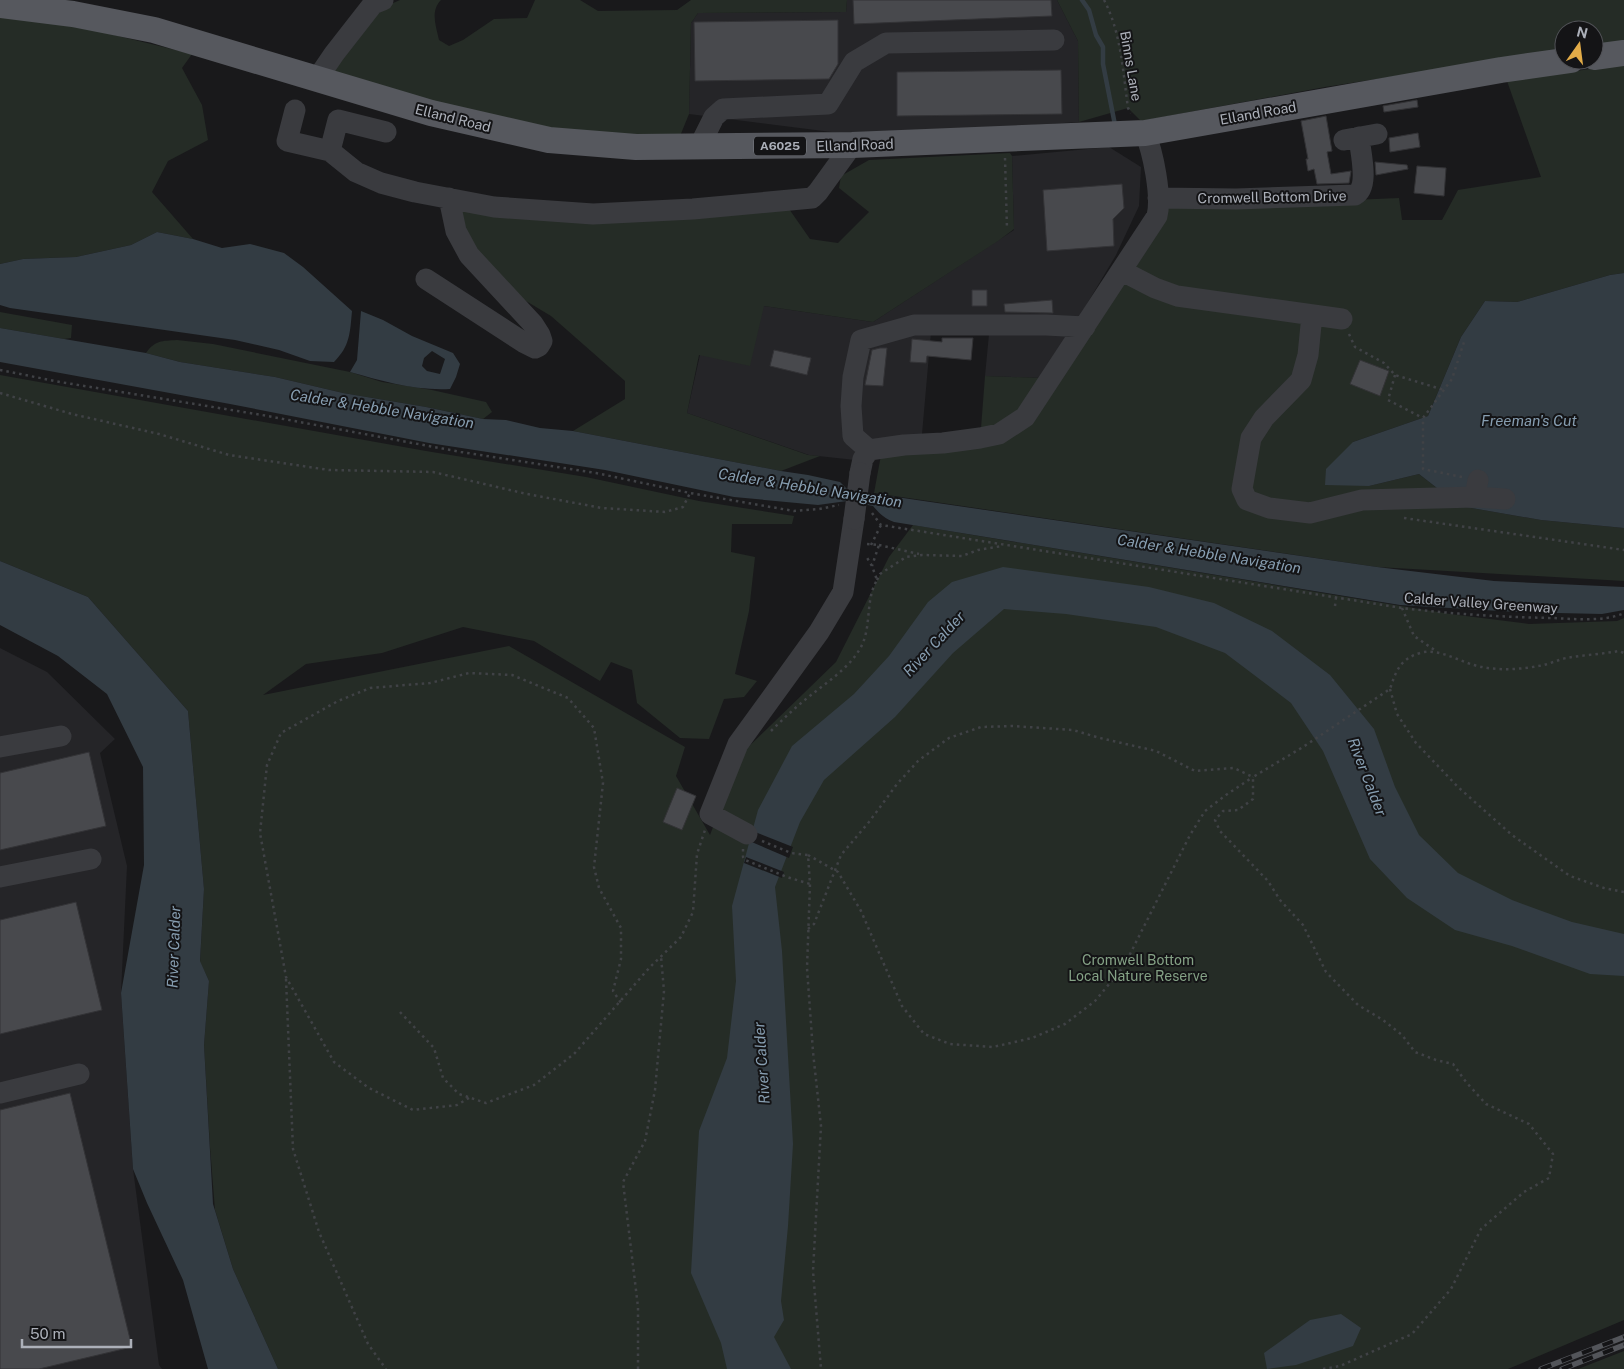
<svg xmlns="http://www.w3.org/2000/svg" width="1624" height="1369" viewBox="0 0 1624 1369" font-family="'Public Sans',sans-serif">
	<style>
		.built { fill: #252528 }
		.green { fill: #252c26 }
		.water { fill: #333c43; fill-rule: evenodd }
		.pier { fill: #19191b }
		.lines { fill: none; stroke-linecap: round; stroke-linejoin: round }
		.stream { stroke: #333c43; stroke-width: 4.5 }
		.building { fill: #48494d; stroke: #333336 }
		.path { stroke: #404246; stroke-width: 2.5; stroke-dasharray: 2.5 4; stroke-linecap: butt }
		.minor { stroke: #3a3b3f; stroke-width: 21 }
		.major { stroke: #56585e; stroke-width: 26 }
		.rail-casing { stroke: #53555a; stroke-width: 5.5 }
		.rail { stroke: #141416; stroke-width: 4; stroke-dasharray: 11; stroke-linecap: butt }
		.minor-bridge { stroke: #3a3b3f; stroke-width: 21 }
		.labels { text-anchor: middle; stroke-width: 4; stroke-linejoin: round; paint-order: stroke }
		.shield { fill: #141416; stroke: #7e8188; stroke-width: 1 }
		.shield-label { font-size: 12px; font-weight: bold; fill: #acb0b9 }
		.street-label { font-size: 14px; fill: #acb0b9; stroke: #141416 }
		.park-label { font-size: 14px; fill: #85a286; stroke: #141416 }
		.water-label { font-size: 15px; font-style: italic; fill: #879eb1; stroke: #141416 }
	</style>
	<rect width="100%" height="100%" fill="#19191b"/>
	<path class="built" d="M847 0H1057L1078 41 1079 122 863 136 689 114 691 23 698 13 846 12Z
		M1109 147 1141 167 1139 206 1116 255 1043 378 985 376 989 334 931 332 922 434 855 460 809 455 687 413 700 355 764 306 873 322 1014 230 1012 156Z
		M0 648 47 672 115 739 100 753 127 866 121 993 133 1169 159 1365 162 1369H0Z"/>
	<path class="green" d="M400 0H441C430 11 436 26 439 40L449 46 463 40 494 19 527 18 535 0H580L598 11 677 10 691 0H847L846 12 698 13 691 23 689 114 678 141 550 136 329 77 382 8Z
		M1057 0H1624V42L1594 46V30H1564V50L1325 87 1141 121 1128 108 1079 122 1078 41Z
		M0 14 102 32 192 54 182 68 202 105 208 140 168 161 152 192 193 239 157 232 131 245 76 257 23 259 0 264Z
		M1624 64V273L1610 275 1517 302 1485 301 1461 337 1428 416 1353 442 1369 486 1419 474 1460 506 1541 520 1624 528V581L1377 567 874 493 881 455 981 428 985 376 1043 378 1168 208 1399 198 1402 220H1442L1458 190 1541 177 1507 81Z
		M1010 153 1012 156 1014 229 998 241 873 322 764 306 750 366 699 355 687 413 808 455 820 456 781 471 573 431 625 399V381L551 316 511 292 476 252 463 228 461 206H787L810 239 838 243 869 212 839 188 841 176 869 160Z
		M0 312 72 325 71 338 64 339 0 328Z
		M177 340 213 344 350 372 382 382 432 390 486 402 492 412 483 419 426 407 343 393 275 377 180 362 146 353C155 340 162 341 177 340Z
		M0 375 426 451 586 477 699 501 794 516 792 524H732L731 552 755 557 749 611 735 674 757 681 744 697 724 699 709 739 680 738 637 703 632 670 611 662 600 681 534 641 463 627 382 653 306 664 263 695 509 646 685 747 676 776 710 835 741 754 836 662 889 557 913 525 1450 614 1529 624 1617 621 1624 618V1320L1508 1369H278L233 1269 215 1210 210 1147 204 1045 209 981 200 962 204 889 188 711 88 597 0 561Z
		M1624 1351V1369H1578Z"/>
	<path class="water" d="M157 232 193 239 222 248 250 244 284 253 303 267 352 311C350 333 350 346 334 362L310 361 279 350 235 340 10 308 0 305V264L23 259 76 257 131 245Z
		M1624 273V528L1541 520 1460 506 1419 474 1369 486 1325 485 1326 469 1353 442 1428 416 1461 337 1485 301 1517 302 1610 275Z
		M361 311 383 320 412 336 453 353 460 364 456 377 450 389C416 391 382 381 350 372L357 360ZM432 351 445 359 440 374 427 371 422 366 424 358Z
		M0 328 146 353 180 362 275 377 343 393 426 407 483 419 506 420 540 428 573 431 781 471 808 475 840 482 848 490 1377 567 1494 581 1624 587V610L1602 614 1517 612 1400 605 894 522C885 519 879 513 873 506L847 501 818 505 734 497 605 470 429 443 230 404 0 362Z
		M0 561 88 597 188 711 204 889 200 961 209 981 204 1045 213 1204 233 1269 278 1369H208L183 1280 147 1203 133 1169 121 993 144 865 143 767 107 694 58 656 0 625Z
		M1003 567 1149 587 1214 603 1272 631 1330 675 1374 729 1395 787 1419 835 1458 873 1512 900 1572 922 1624 934V976L1590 974 1512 946 1455 930 1407 898 1370 859 1323 751 1291 703 1225 653 1156 627 1066 614 1004 609 953 653 895 717 824 780 800 822 775 887 782 951 793 1144 788 1226 781 1301 784 1320 774 1337 791 1369H727L721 1343 691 1273 699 1131 727 1058 736 981 732 906 758 810 792 746 854 694 889 656 928 602 952 582Z
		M1341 1314 1361 1328 1353 1346 1296 1365 1267 1369 1264 1353 1310 1320Z"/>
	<path class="pier" d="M750 830 793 847 789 858 747 840Z
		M746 857 784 872 782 878 744 863Z"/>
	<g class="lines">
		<path class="stream" d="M1082 0 1089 10 1096 35 1103 47V64L1115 125"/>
	</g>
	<path class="building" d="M853 0H1051L1052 16 854 24Z
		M838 20V64L829 79 695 81 694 22Z
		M1061 70 1062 114 897 116V72Z
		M1417 100 1418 107 1384 112 1383 106Z
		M1326 116 1332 151 1327 152 1331 174 1351 171 1349 183 1317 184 1314 169 1308 171 1306 159H1308L1301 121Z
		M1418 133 1420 147 1390 152 1389 138Z
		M1375 162 1407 165 1408 169 1376 175Z
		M1417 166 1446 168 1444 196 1414 193Z
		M1122 184 1124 208 1113 219 1114 246 1047 251 1043 190Z
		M972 290H987V306H972Z
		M1052 300 1053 313 1005 312 1004 304Z
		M942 338H973L971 360 927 356 926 363 910 362 912 339 942 342Z
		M880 348H887L883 386 865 385 872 350Z
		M774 350 811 358 807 375 770 366Z
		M1360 360 1389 371 1380 396 1350 384Z
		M89 752 106 826 0 850V773Z
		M677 788 696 796 682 830 663 822Z
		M76 902 102 1010 0 1034V920Z
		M70 1093 132 1347 39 1369H0V1110Z"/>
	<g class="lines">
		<path class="path" d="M1104 0C1121 32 1123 72 1128 108L1131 113
			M1005 158 1007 229
			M1349 334 1355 347 1384 363 1395 375 1444 390
			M0 370 60 382 262 415 461 452 596 473 690 493 794 511 819 509 839 505
			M1395 375 1388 400 1423 418
			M0 393 72 414 159 434 229 455 329 470 433 472 527 494 602 508 665 512 683 507 690 493
			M1462 477 1423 469V418L1452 379 1464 342
			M872 513 881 525 1402 608C1452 614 1501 617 1552 618 1573 619 1605 622 1624 613
			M1404 518 1624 550
			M867 544 879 545 872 566
			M871 545 881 525
			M879 545 919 554
			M877 580 880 574 906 557 922 555 962 556 978 550 1002 546
			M1335 606 1336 597
			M1402 608 1414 636 1436 651
			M1390 689 1397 714 1416 743 1458 787 1512 835 1570 876 1604 888 1624 892
			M771 731C784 718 797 706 811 695 829 681 850 667 861 647 872 626 865 600 877 580L872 566 866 556
			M762 841 791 853 808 855 810 884 807 968 813 1052 821 1126 813 1271 821 1369
			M743 849V857L745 860 787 877 810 884
			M808 855 838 872 861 911 902 1006 924 1034 950 1044 993 1047 1032 1038 1065 1024 1095 1001 1124 966 1190 835 1205 811 1226 795 1253 777
			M808 929 814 924 841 855 869 822 897 784 918 761 949 738 981 727 1012 726 1073 730 1100 738 1156 751 1195 771 1234 768 1253 777
			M286 979 293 1149 319 1232 368 1344 386 1369
			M400 1012 434 1048 443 1078 459 1094 486 1103 534 1085 574 1054 650 967 681 937 693 912 697 854 705 830
			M469 1098 457 1105 413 1110 369 1088 334 1062 286 977 260 833 267 765 281 733 338 701 370 688 430 683 469 673 512 675 568 698 594 728 603 783 594 867 599 888 621 928V959L613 991 621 1003
			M638 1369V1307L623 1182 645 1141 655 1090 664 991 661 956
			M1323 1369 1340 1366 1412 1334 1451 1289 1481 1229 1524 1192 1549 1178 1553 1154 1529 1124 1486 1104 1466 1082 1453 1064 1436 1060 1415 1052 1402 1035 1383 1020 1358 1005 1326 972 1303 925 1280 900 1268 881 1220 831 1215 820 1223 811 1238 810 1253 799V777L1303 747 1390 689C1396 671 1400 659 1420 653 1439 647 1463 664 1482 667 1502 671 1524 669 1544 665 1551 663 1558 660 1566 658 1583 655 1602 654 1619 651L1624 653"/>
		<path class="minor" d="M317 79 334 54 373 4 383 0
			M295 110 287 141 330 151 356 172 381 183 415 192 494 207 593 214 693 209 812 198 818 192 852 145
			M1344 140 1377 134
			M699 147 714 117 723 109 828 104 854 62 886 43 1054 40
			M330 151 338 120 386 132
			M1158 198 1236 199 1355 195C1370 187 1360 151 1359 137
			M1122 271 1155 288 1177 296 1342 319
			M426 279 523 342 535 348 539 346 542 341 540 335 533 324 469 255 456 231 449 198
			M1312 315 1308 355 1301 380 1264 418 1251 438 1242 489 1247 500 1269 508 1310 513 1362 500 1475 497 1478 480
			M869 450 853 436 851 406 853 377 861 340 914 325H1046L1085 327
			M860 473 863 459 869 450 904 445 943 443 980 438 999 434 1025 417 1157 216C1162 196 1153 152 1145 133
			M1475 497 1505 499
			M0 747 61 736
			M747 834 710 814 738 744 819 632 843 592 854 519
			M0 877 91 859
			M0 1093 79 1074"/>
		<path class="major" d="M0 5 73 14 154 30 431 113 549 140 636 147 852 145 1145 133 1501 70 1571 60
			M1594 57 1624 53"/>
		<defs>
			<path id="rail" d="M1541 1369 1624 1337
				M1562 1369 1624 1345"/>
		</defs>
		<use href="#rail" class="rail-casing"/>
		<use href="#rail" class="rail"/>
		<path class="minor-bridge" d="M854 519 860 473"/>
	</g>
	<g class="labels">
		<rect class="shield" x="754" y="136.5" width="52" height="19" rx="4"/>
		<g class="shield-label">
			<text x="780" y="150">A6025</text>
		</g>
		<g class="street-label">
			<text transform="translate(1131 66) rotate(80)" y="5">Binns Lane</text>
			<text transform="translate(1258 113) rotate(-10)" y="5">Elland Road</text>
			<text transform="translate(453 118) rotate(14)" y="5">Elland Road</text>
			<text transform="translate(855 145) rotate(-2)" y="5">Elland Road</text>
			<text transform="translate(1272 197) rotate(-1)" y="5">Cromwell Bottom Drive</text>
			<text transform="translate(1481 603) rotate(4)" y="5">Calder Valley Greenway</text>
		</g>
		<g class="park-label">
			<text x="1138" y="965">Cromwell Bottom<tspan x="1138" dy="16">Local Nature Reserve</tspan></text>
		</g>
		<g class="water-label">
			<text transform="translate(382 409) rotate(9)" y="5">Calder &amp; Hebble Navigation</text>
			<text x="1529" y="426">Freeman's Cut</text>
			<text transform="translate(810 488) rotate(9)" y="5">Calder &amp; Hebble Navigation</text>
			<text transform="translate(1209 554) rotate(9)" y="5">Calder &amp; Hebble Navigation</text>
			<text transform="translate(934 644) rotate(-47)" y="5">River Calder</text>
			<text transform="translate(1367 777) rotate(69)" y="5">River Calder</text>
			<text transform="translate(174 947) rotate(-88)" y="5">River Calder</text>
			<text transform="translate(762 1063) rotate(-94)" y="5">River Calder</text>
		</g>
	</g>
	<g transform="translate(1579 45) rotate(14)"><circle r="24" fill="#141416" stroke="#515257"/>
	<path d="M0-4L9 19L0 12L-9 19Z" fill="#e3ac48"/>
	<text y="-8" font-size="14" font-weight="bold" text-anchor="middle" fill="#acb0b9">N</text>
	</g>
	<path d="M22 1339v8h109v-8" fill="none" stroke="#acb0b9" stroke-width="2.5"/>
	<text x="30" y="1339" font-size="15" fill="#acb0b9" stroke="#141416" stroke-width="4" paint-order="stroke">50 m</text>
</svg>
